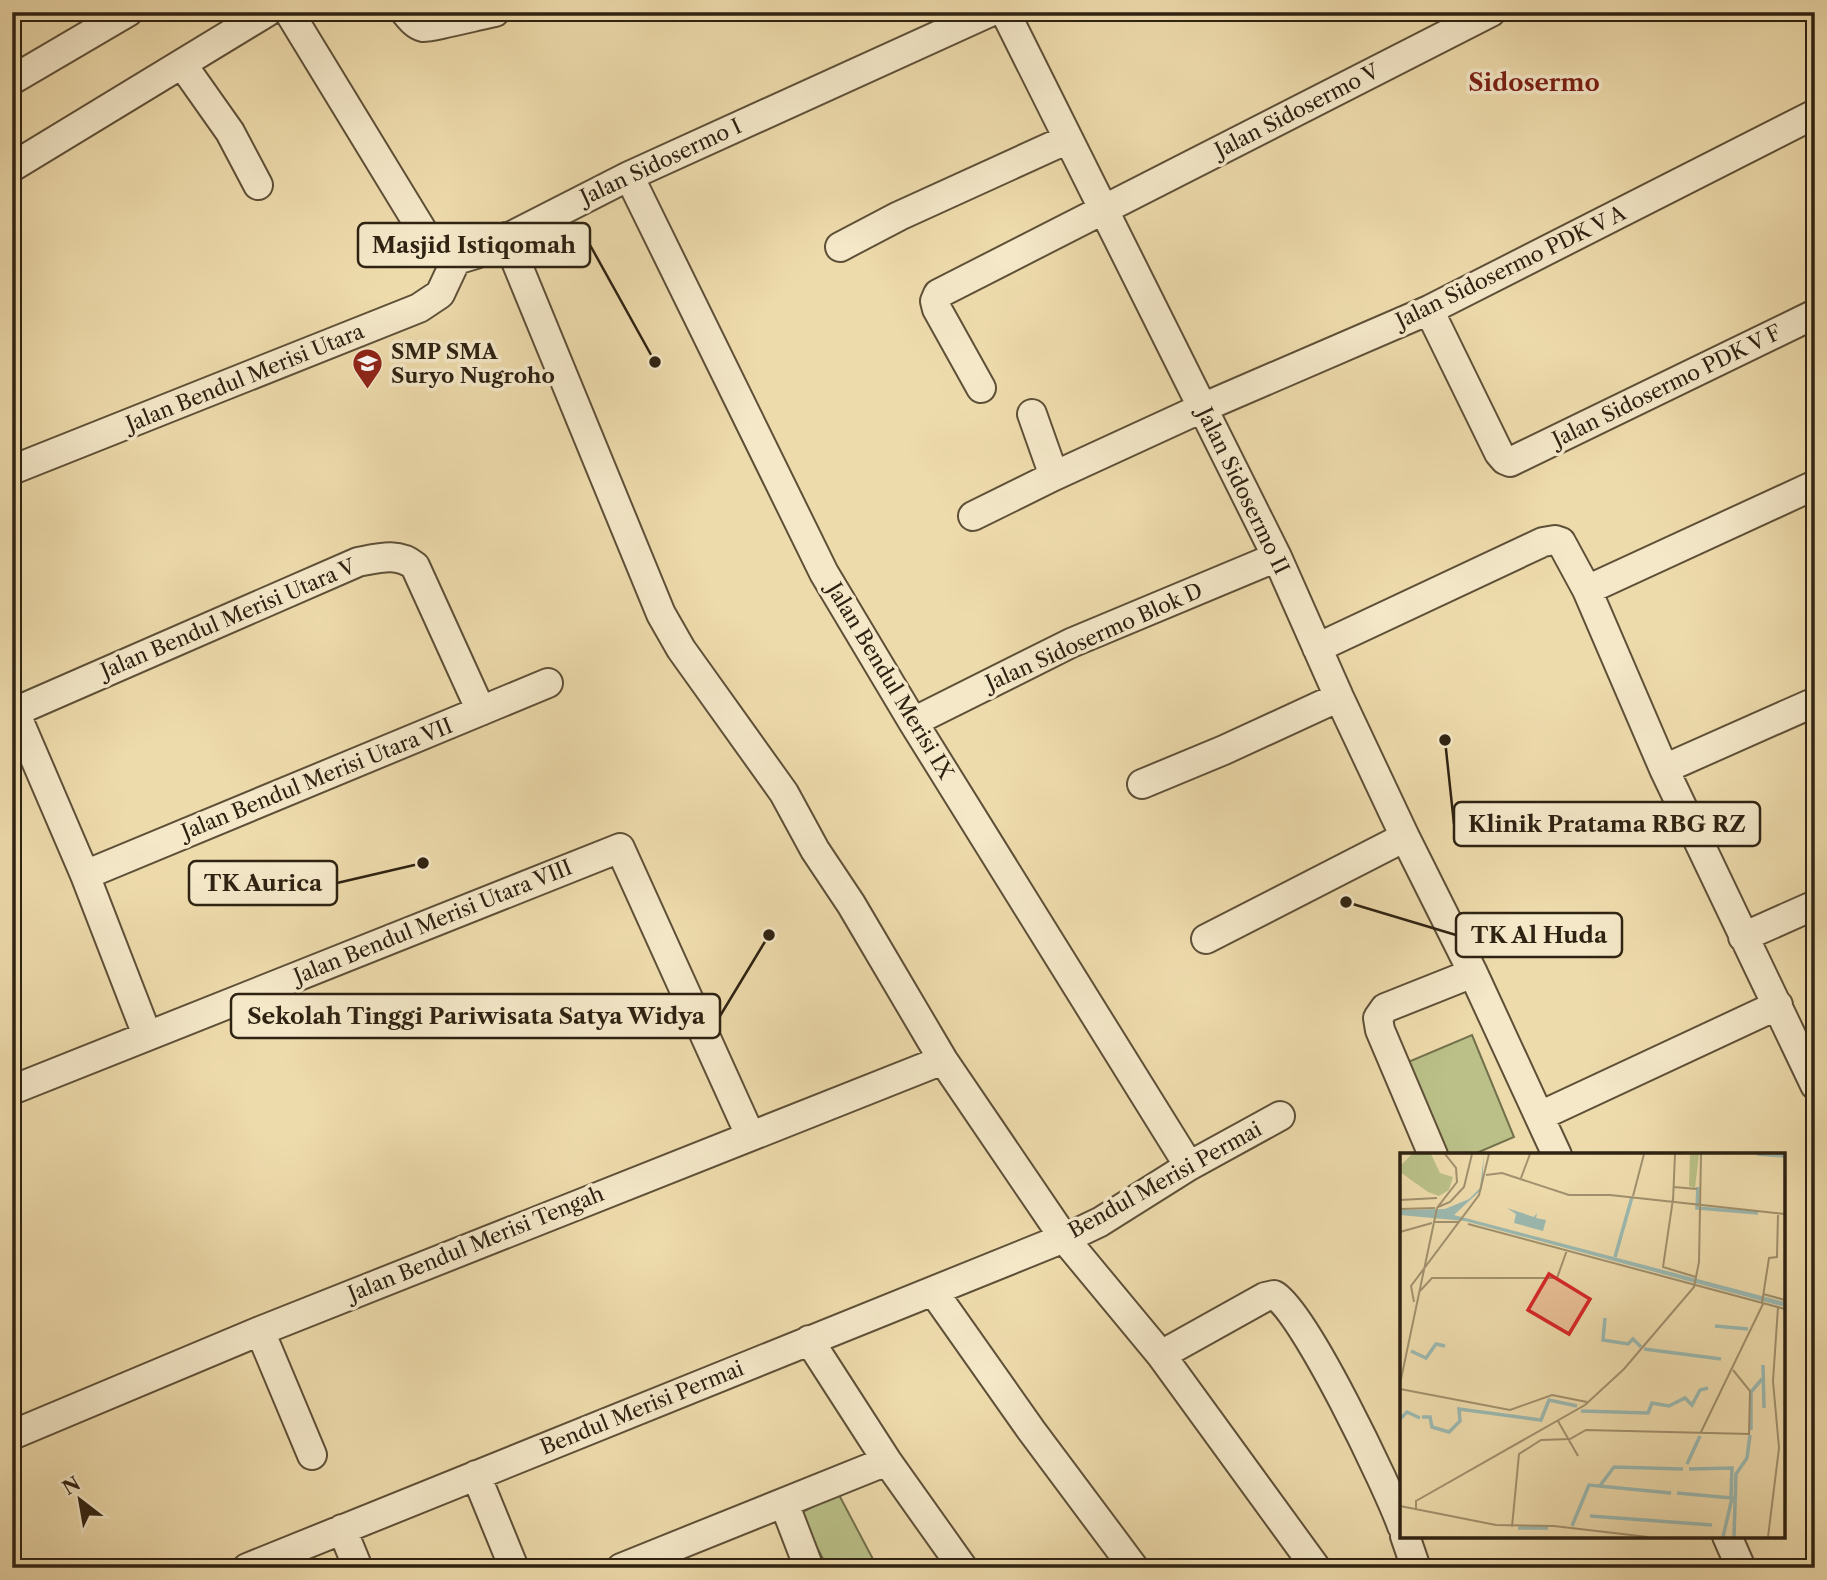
<svg xmlns="http://www.w3.org/2000/svg" width="1827" height="1580" viewBox="0 0 1827 1580" font-family="'Libre Caslon Text',serif">
	<style>
		.green { fill: #bac088; stroke: #74714d; stroke-width: 2 }
		.lines { fill: none; stroke-linecap: round; stroke-linejoin: round }
		.minor-casing { stroke: #5e5038; stroke-width: 32 }
		.minor { stroke: #f4e8c9; stroke-width: 28 }
		.labels { text-anchor: middle; stroke-width: 7; stroke-linejoin: round; paint-order: stroke }
		.street-label { font-size: 21px; fill: #2e2212; stroke: #f4e8c9 }
		.poi-label { font-size: 21px; font-weight: bold; fill: #2e2212; stroke: #f4e8c9; text-anchor: start }
		.quarter-label { font-size: 24px; font-weight: bold; fill: #7a1f14; stroke: #f4e8c9 }
		.inset-river { fill: none; stroke: #9bb9b1; stroke-width: 3.5 }
		.inset-road { fill: none; stroke: #a1916e; stroke-width: 2 }
		.view { fill: #d62828; fill-opacity: 0.15; stroke: #d62828; stroke-width: 3.5 }
		.inset-edge { fill: none; stroke: #2e2212; stroke-width: 3.5 }
		.leader { fill: none; stroke: #2e2212; stroke-width: 2.5 }
		.callout-dot { fill: #2e2212; stroke: #f4e8c9; stroke-width: 2.5 }
		.callout { fill: #f4e8c9; stroke: #2e2212; stroke-width: 2.5 }
		.callout-label { font-size: 23px; text-anchor: middle; font-weight: bold; fill: #2e2212 }
	</style>
	<rect width="100%" height="100%" fill="#eedbac"/>
	<filter id="stains"><feTurbulence type="fractalNoise" baseFrequency=".00286" numOctaves="4"/><feColorMatrix values="0 0 0 0 .2 0 0 0 0 .09 0 0 0 0 .02 0 0 0 .5 -.17"/></filter>
	<radialGradient id="worn" r=".72"><stop offset=".6" stop-color="#630" stop-opacity="0"/><stop offset="1" stop-color="#630" stop-opacity=".3"/></radialGradient>
	<path class="green" d="M1472 1035 1514 1137 1472 1155H1438L1401 1065Z
		M838 1493 875 1563 867 1568H828L799 1514Z"/>
	<g class="lines">
		<defs>
			<path id="minor" d="M289 12 425 235 438 250 456 260 476 254 629 176 990 12
				M405 12C410 18 415 25 423 27 428 28 484 14 495 12
				M1005 12 1277 557 1339 697 1405 837 1473 973 1557 1155
				M182 64 230 132 258 185
				M12 80 128 12
				M12 167 267 12
				M629 176 824 573 913 722 1189 1166
				M506 237 661 614 681 649 784 793 815 850 851 904 943 1060 1064 1238 1161 1355 1316 1568
				M840 247 899 216 1068 139
				M1429 310 1499 453 1505 460 1510 462 1815 314
				M981 388 937 309 935 301 938 294 1491 12
				M1032 414 1054 476 1202 408 1429 310 1815 114
				M12 470 419 308 440 294 456 260
				M973 516 1054 476
				M1587 590 1815 485
				M1317 648 1543 542 1555 540 1561 542 1587 590 1664 769 1815 1085
				M15 712 85 875 147 1035
				M12 713 358 562C379 558 398 552 415 566L481 711
				M913 722 1071 643 1277 557
				M1664 769 1815 702
				M1142 784 1224 750 1339 697
				M85 875 548 683
				M1743 937 1815 905
				M1206 939 1405 837
				M12 1090 620 848 750 1135
				M1540 1116 1778 1005
				M1433 1155 1380 1030 1378 1018 1385 1008 1473 973
				M933 1291 1031 1430 1134 1568
				M260 1331 312 1455
				M809 1340 887 1461 963 1568
				M1161 1355 1265 1297 1274 1295C1303 1309 1389 1489 1402 1526
				M12 1435 260 1331 943 1060
				M476 1475 514 1568
				M784 1503 809 1568
				M342 1529 358 1568
				M1405 1536 1416 1568
				M1727 1536 1741 1568
				M247 1568 1079 1232 1100 1222 1189 1166 1280 1116
				M621 1568 887 1461"/>
		</defs>
		<use href="#minor" class="minor-casing"/>
		<use href="#minor" class="minor"/>
	</g>
	<defs>
		<symbol id="school-pin" viewBox="-11 -11 22 30"><path d="M0 17L-7.5 6A9.5 9.5 0 1 1 7.5 6Z" fill="#8f2418" stroke="#f4e8c9"/><path d="M0-5L7-2L0 1L-7-2ZM-4 1L0 2.5L4 1V4Q0 6-4 4Z" fill="#fff"/></symbol>
	</defs>
	<g fill-rule="evenodd">
		<use href="#school-pin" x="350" y="346" width="35" height="47"/>
	</g>
	<g class="labels">
		<g class="street-label">
			<text transform="translate(1297 111) rotate(-27)" y="7">Jalan Sidosermo V</text>
			<text transform="translate(661 162) rotate(-25)" y="7">Jalan Sidosermo I</text>
			<text transform="translate(1511 267) rotate(-26)" y="7">Jalan Sidosermo PDK V A</text>
			<text transform="translate(245 378) rotate(-22)" y="7">Jalan Bendul Merisi Utara</text>
			<text transform="translate(1667 386) rotate(-26)" y="7">Jalan Sidosermo PDK V F</text>
			<text transform="translate(1243 491) rotate(64)" y="7">Jalan Sidosermo II</text>
			<text transform="translate(228 619) rotate(-23)" y="7">Jalan Bendul Merisi Utara V</text>
			<text transform="translate(1094 637) rotate(-24)" y="7">Jalan Sidosermo Blok D</text>
			<text transform="translate(890 681) rotate(59)" y="7">Jalan Bendul Merisi IX</text>
			<text transform="translate(317 779) rotate(-22)" y="7">Jalan Bendul Merisi Utara VII</text>
			<text transform="translate(433 922) rotate(-22)" y="7">Jalan Bendul Merisi Utara VIII</text>
			<text transform="translate(1165 1180) rotate(-29)" y="7">Bendul Merisi Permai</text>
			<text transform="translate(476 1244) rotate(-22)" y="7">Jalan Bendul Merisi Tengah</text>
			<text transform="translate(642 1408) rotate(-22)" y="7">Bendul Merisi Permai</text>
		</g>
		<g class="poi-label">
			<text x="391" y="359">SMP SMA<tspan x="391" dy="24">Suryo Nugroho</tspan></text>
		</g>
		<g class="quarter-label">
			<text x="1534" y="91">Sidosermo</text>
		</g>
	</g>
	<g transform="translate(1400 1153)">
		<rect width="385" height="385" fill="#eedbac"/>
		<path d="M12 1H31L40 20 53 24 49 37 39 43 28 39 0 19V13ZM290 1H299L295 35 289 33Z" fill="#bac088"/>
		<path d="M84 1 82 36 54 62 385 149V154L65 68 0 62V57L45 56 69 46 80 35ZM107 55 134 64 137 60 136 65 146 67 143 78 114 70 116 61Z" fill="#9bb9b1"/>
		<path class="inset-river" d="M357 1 385 3M298 34 297 55 358 60M215 104 232 44M205 165 203 187 228 191 233 186 241 194M315 173 348 176M244 196 321 206M11 198 26 205 36 191 45 193M363 212 364 255M181 258 248 260 252 250 269 253 285 245 292 252 300 237 308 235M22 264H30L32 274 49 279 60 268 59 256 141 267 149 247 177 253M0 266 7 259 20 265M351 277V239L362 226M287 311 300 283M289 316 332 315 331 344M199 334 214 314 283 316M277 340 332 345 323 384M190 363 312 372M172 373 189 332 271 340M118 375H148M334 384 336 321 347 305 350 282"/>
		<path class="inset-road" d="M86 22 102 20 169 42H210L385 61M121 25 130 1M274 34 297 36M233 43 244 1M273 46 263 114 296 124M0 47 37 45M273 48 275 1M38 54 50 49 64 34 72 1M0 56 35 55M34 69H59M68 71 385 156M0 79 32 70M20 138 32 125H157L167 97M363 141 385 147M14 149 11 133 79 42 89 1M362 150 369 105 377 104 378 62M333 217 350 238 349 282M0 231 37 55 57 29 56 15 45 1M0 236 110 257 152 242 187 249M158 268 178 303M301 279 363 151M0 353 96 372 154 373 248 384M16 357V348L185 252 224 216 294 134 299 109 301 1M112 374 119 301 141 287 170 286 186 277 350 281M368 384 379 295 373 228 378 154"/>
		<path class="view" d="M149 121 190 146 169 181 128 157Z"/>
		<rect width="385" height="385" class="inset-edge"/>
	</g>
	<path class="leader" d="M655 362L590 245M1445 740L1454 824M423 863L337 883M1346 902L1456 935M769 935L720 1016"/>
	<g class="callout-dot">
		<circle cx="655" cy="362" r="7"/>
		<circle cx="1445" cy="740" r="7"/>
		<circle cx="423" cy="863" r="7"/>
		<circle cx="1346" cy="902" r="7"/>
		<circle cx="769" cy="935" r="7"/>
	</g>
	<g class="callout">
		<rect x="358" y="223" width="232" height="44" rx="7"/>
		<rect x="1454" y="802" width="306" height="44" rx="7"/>
		<rect x="189" y="861" width="148" height="44" rx="7"/>
		<rect x="1456" y="913" width="166" height="44" rx="7"/>
		<rect x="231" y="994" width="489" height="44" rx="7"/>
	</g>
	<g class="callout-label">
		<text x="474" y="253">Masjid Istiqomah</text>
		<text x="1607" y="832">Klinik Pratama RBG RZ</text>
		<text x="263" y="891">TK Aurica</text>
		<text x="1539" y="943">TK Al Huda</text>
		<text x="476" y="1024">Sekolah Tinggi Pariwisata Satya Widya</text>
	</g>
	<rect width="1827" height="1580" fill="none" stroke="#eedbac" stroke-width="42"/>
	<rect x="14" y="14" width="1799" height="1552" fill="none" stroke="#2e2212" stroke-width="3.5"/>
	<rect x="21" y="21" width="1785" height="1538" fill="none" stroke="#2e2212" stroke-width="2"/>
	<g transform="translate(80 1500) rotate(329)" stroke="#f4e8c9" stroke-width="5" paint-order="stroke">
	<path d="M0-5L12 26L0 18L-12 26Z" fill="#2e2212"/>
	<text y="-10" font-size="19" font-weight="bold" text-anchor="middle" fill="#2e2212">N</text>
	</g>
	<rect width="100%" height="100%" filter="url(#stains)"/>
	<rect width="100%" height="100%" fill="url(#worn)"/>
</svg>
